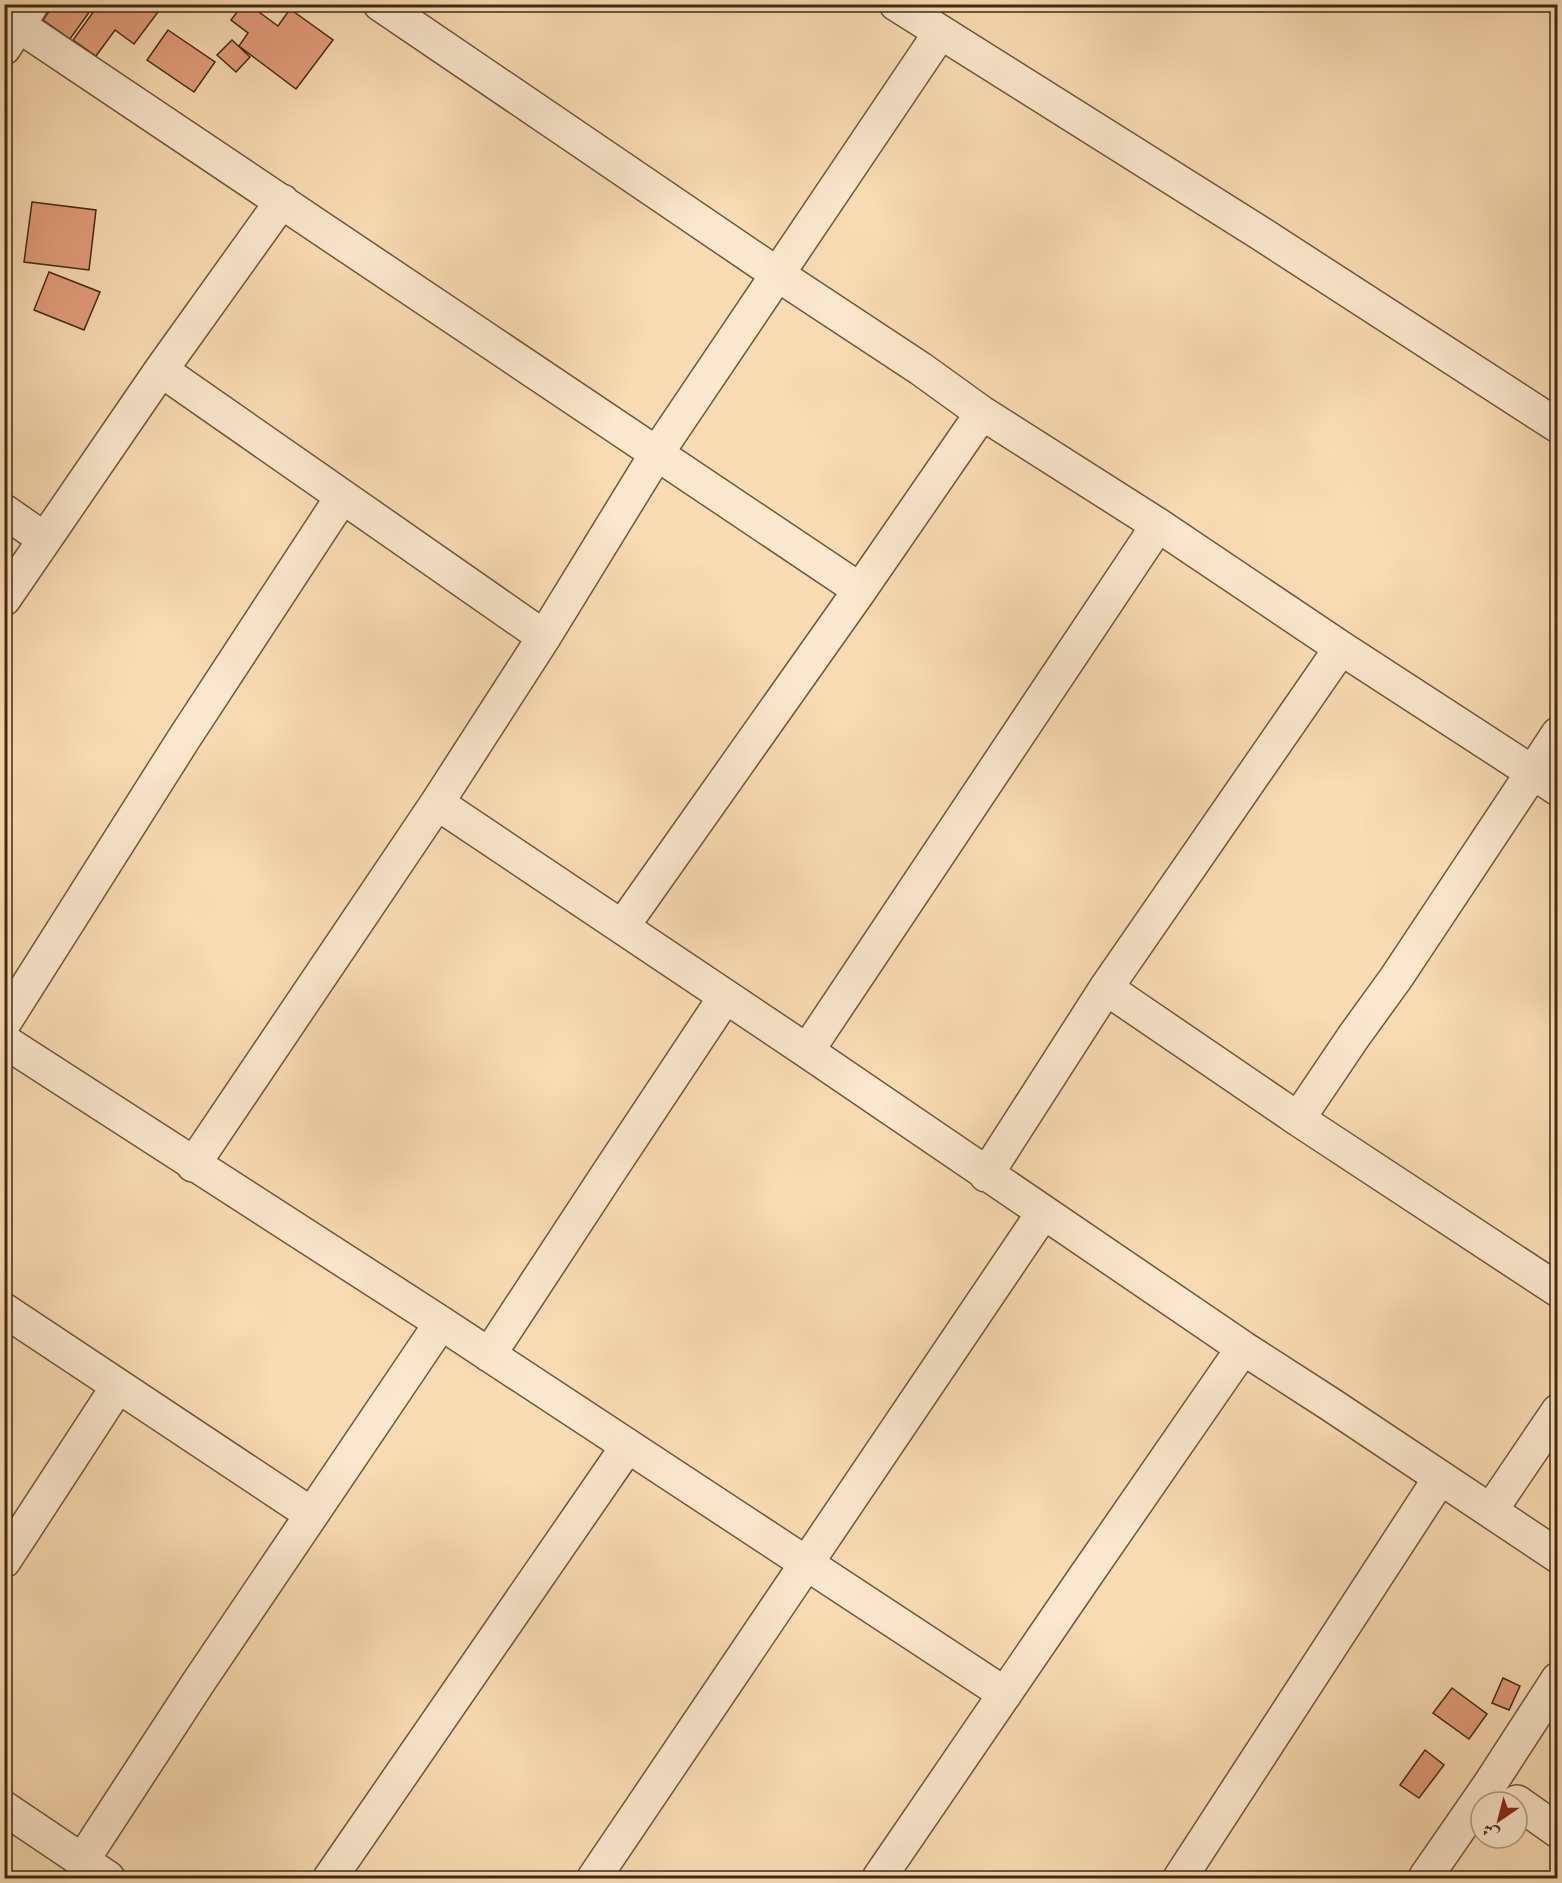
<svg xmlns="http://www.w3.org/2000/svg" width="1562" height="1883" viewBox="0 0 1562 1883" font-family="Vollkorn,Amiri,serif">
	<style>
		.building { fill: #e49e7c; stroke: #3f2b13; stroke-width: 1.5 }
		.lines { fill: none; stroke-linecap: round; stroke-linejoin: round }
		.minor-casing { stroke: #6e573b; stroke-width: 36 }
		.minor { stroke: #fce8ce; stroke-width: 33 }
	</style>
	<rect width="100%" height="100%" fill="#fadcb4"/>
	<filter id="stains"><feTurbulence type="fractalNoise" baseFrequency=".00333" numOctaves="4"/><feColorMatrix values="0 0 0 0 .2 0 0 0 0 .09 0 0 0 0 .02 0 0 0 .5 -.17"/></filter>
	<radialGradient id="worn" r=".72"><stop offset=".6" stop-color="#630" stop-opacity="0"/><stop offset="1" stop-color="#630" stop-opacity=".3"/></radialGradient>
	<path class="building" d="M54 4H95L70 39 43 20Z
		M99 4H164L134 44 115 30 96 56 73 40Z
		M243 4H248L278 26 290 9 333 40 296 89 239 46 248 33 231 20Z
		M168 30 215 62 194 92 147 60Z
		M232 40 250 57 236 72 217 55Z
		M32 202 96 210 89 270 24 262Z
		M49 272 100 292 84 330 34 310Z
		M1503 1678 1520 1686 1509 1710 1492 1703Z
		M1452 1688 1487 1714 1469 1739 1433 1713Z
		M1425 1750 1444 1765 1419 1798 1400 1785Z"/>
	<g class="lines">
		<defs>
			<path id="minor" d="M380 4 777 274 921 369 982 413 1158 525 1341 648 1558 789
				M896 4 1260 233 1558 426
				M18 25 860 590
				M4 48 32 4
				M161 370 544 637
				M4 511 44 539
				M4 599 161 370 282 201
				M437 803 807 1051 1243 1348 1330 1404 1558 1556
				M622 927 860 590 982 413
				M1106 988 1298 1119 1558 1290
				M4 1023 183 740 342 497
				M4 1041 441 1323 1005 1694
				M807 1051 1158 525
				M1298 1119 1354 1036 1396 978 1558 734
				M193 1165 437 803 544 637 657 453 940 33
				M986 1175 1106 988 1341 648
				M4 1310 311 1514
				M489 1355 605 1178 725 997
				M1491 1510 1558 1411
				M4 1561 118 1386
				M1517 1802 1558 1831
				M4 1808 108 1878
				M82 1861 198 1683 441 1323
				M330 1878 627 1447
				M594 1878 1043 1213
				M879 1878 1084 1578 1243 1348
				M1180 1878 1440 1478
				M1425 1878 1490 1784 1558 1679"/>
		</defs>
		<use href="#minor" class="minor-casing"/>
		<use href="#minor" class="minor"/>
	</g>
	<rect width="1562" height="1883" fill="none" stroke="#fadcb4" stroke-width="24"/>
	<rect x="6" y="6" width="1550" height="1871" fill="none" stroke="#3f2b13" stroke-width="3"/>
	<rect x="12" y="12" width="1538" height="1859" fill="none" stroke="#3f2b13" stroke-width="1.5"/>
	<g transform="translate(1499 1820) rotate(215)"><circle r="28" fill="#fce8ce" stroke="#b09c83" stroke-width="1.5"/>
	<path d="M0-4.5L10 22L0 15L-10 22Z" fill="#8f2418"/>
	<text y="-9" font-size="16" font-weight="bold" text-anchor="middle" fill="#3f2b13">ش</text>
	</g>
	<rect width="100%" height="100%" filter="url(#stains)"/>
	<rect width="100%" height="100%" fill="url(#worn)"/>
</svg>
